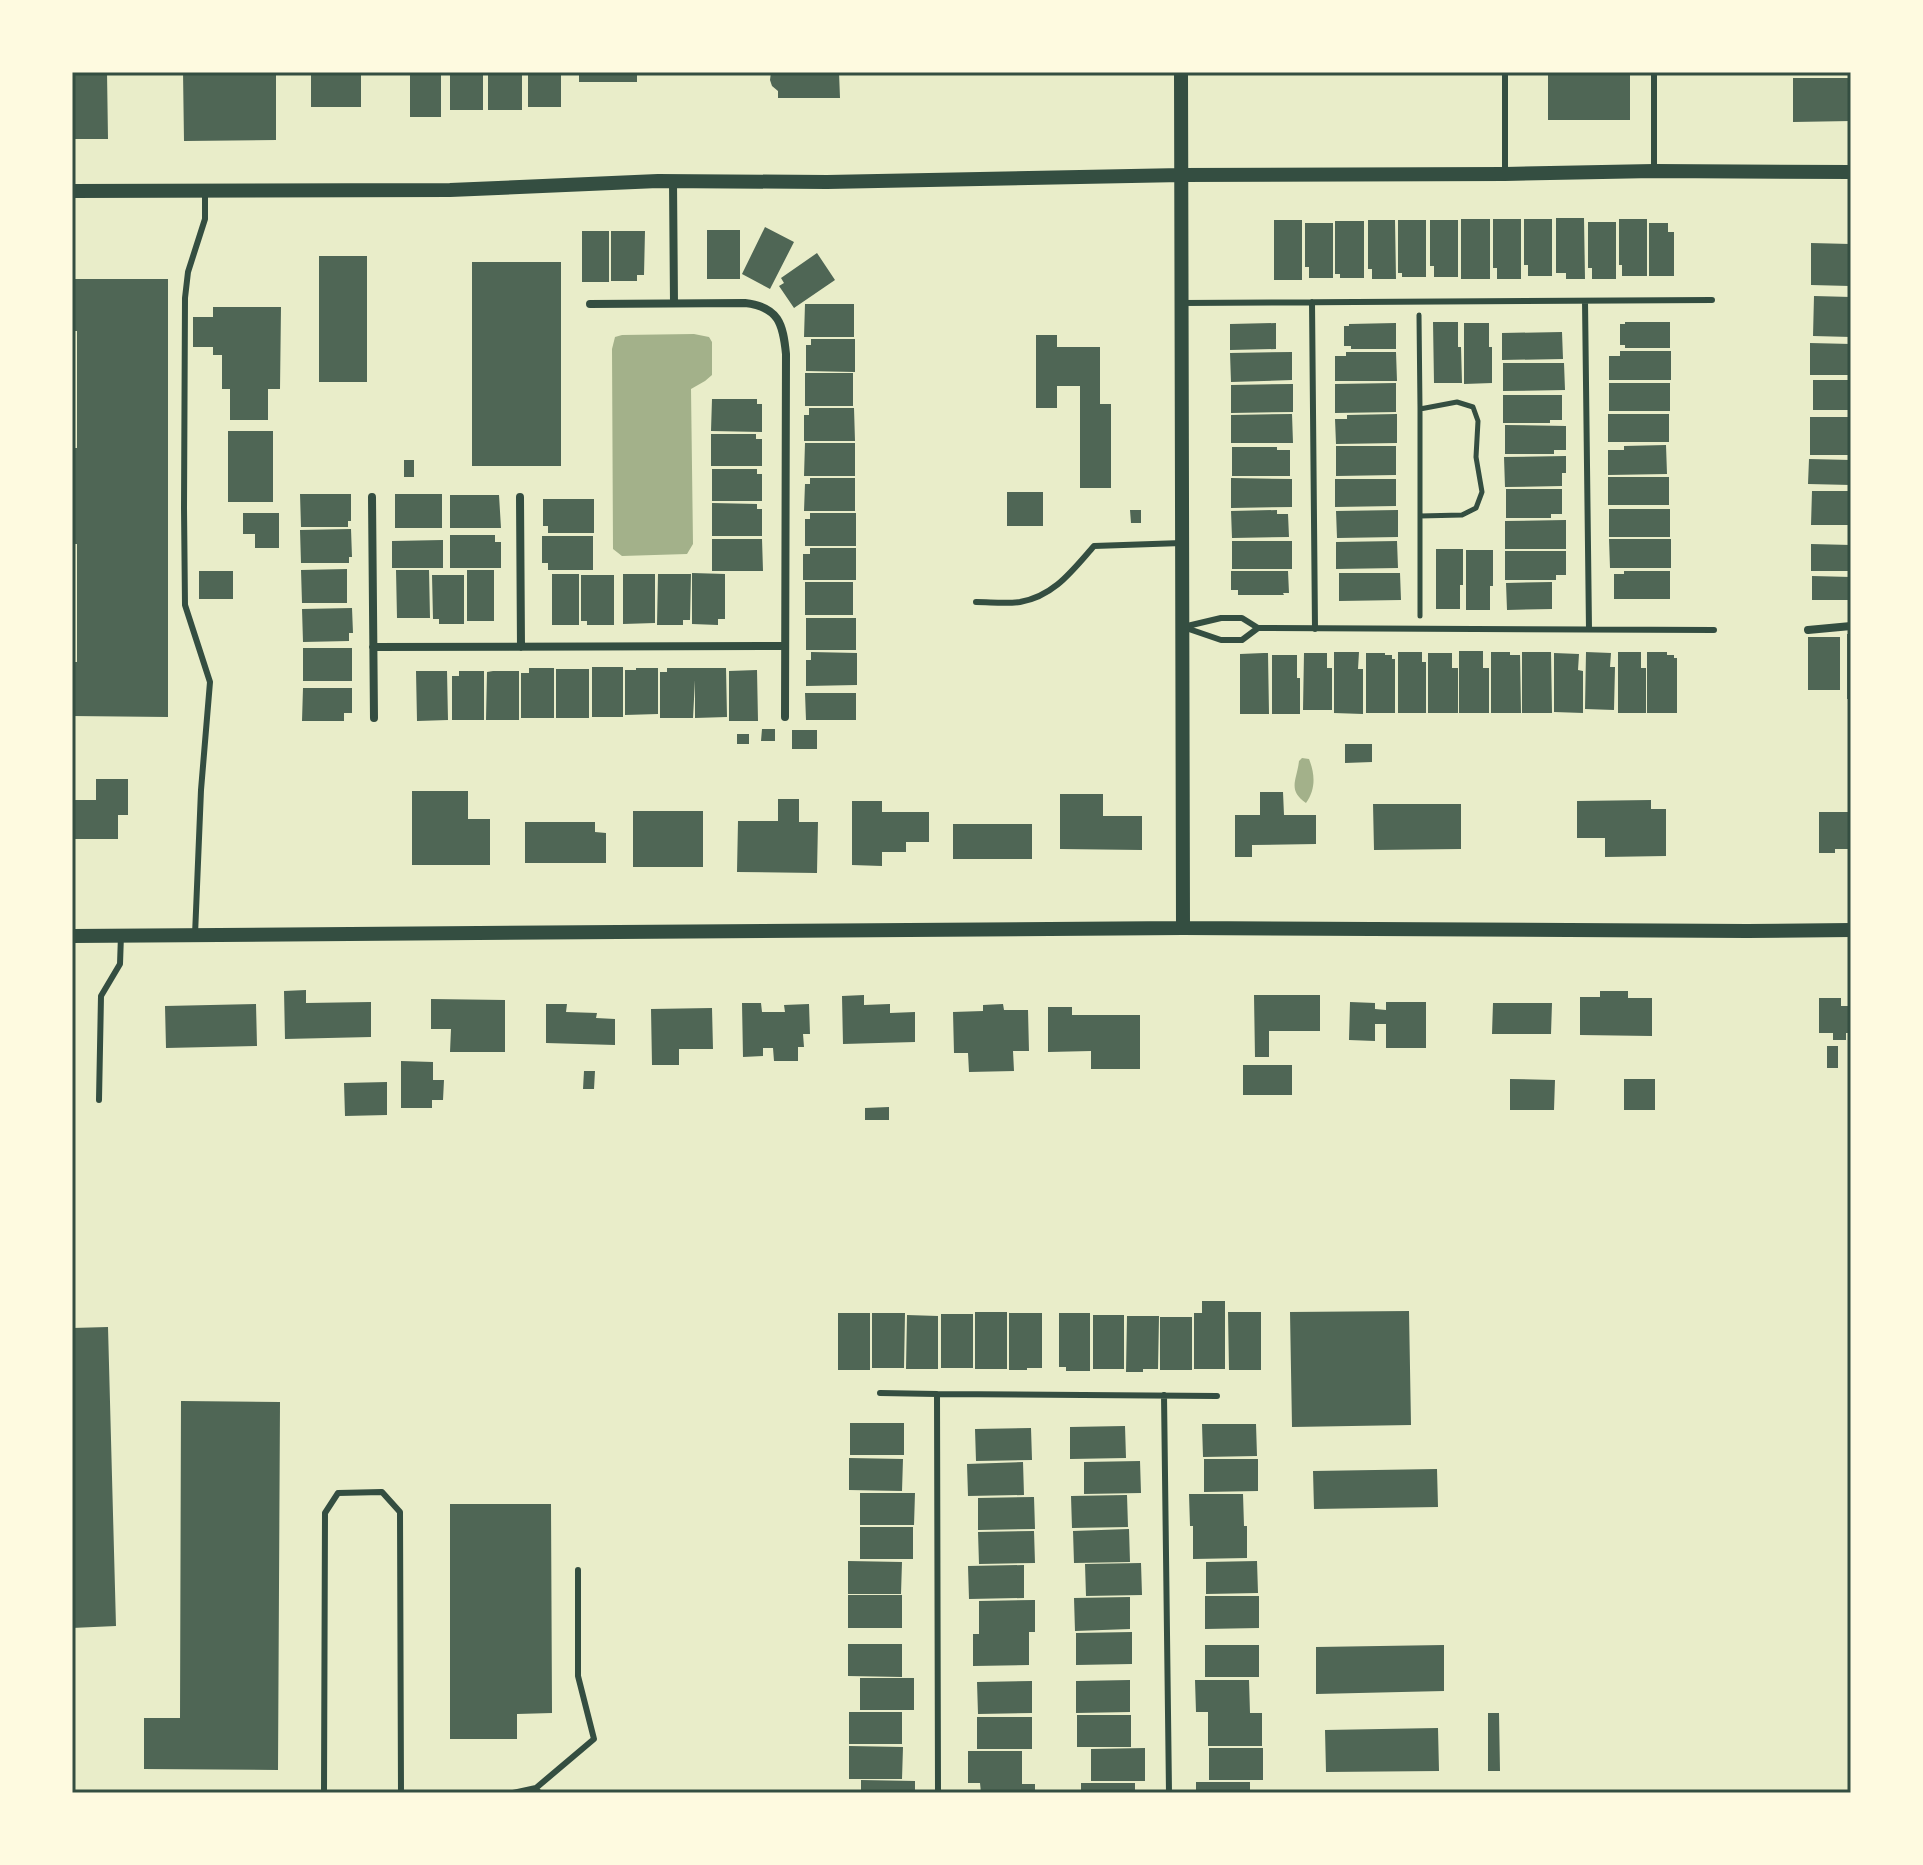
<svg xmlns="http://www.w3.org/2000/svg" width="1923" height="1865" viewBox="0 0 1923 1865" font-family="Arial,sans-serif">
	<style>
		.water { fill: #a3b18a }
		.building { fill: #4f6655 }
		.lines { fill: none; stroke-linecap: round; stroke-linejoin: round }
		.path { stroke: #344e41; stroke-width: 5 }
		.service { stroke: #344e41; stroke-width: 6 }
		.minor { stroke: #344e41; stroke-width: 8 }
		.tertiary { stroke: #344e41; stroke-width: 14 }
		.neatline { fill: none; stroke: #344e41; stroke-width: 3 }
	</style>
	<rect width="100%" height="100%" fill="#e9edc9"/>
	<path class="water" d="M694 334 709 337 712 342V375L705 381 691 389 693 544 687 554 622 556 613 549 612 349 615 337 622 335Z
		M1302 758 1309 759C1315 774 1316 789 1306 803 1287 790 1297 780 1299 761Z"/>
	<path class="building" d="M72 72H107L108 139H72Z
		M183 72H276V140L184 141Z
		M450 72H483V110H450Z
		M528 72H561V107H528Z
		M579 72H637V82H579Z
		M771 72H839L840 98H778V91L772 86 770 80Z
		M1548 72H1630V120H1548Z
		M488 73H522V110H488Z
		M311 74H361V107H311Z
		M410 75H441V117H410Z
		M1793 78H1851V121L1793 122Z
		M1556 218H1584L1585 279H1566V273H1556Z
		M1461 219H1490V279H1461Z
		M1493 219H1521V279H1497V268H1493Z
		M1524 219H1552V276H1528V265H1524Z
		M1619 219H1647V276H1622V265H1619Z
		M1274 220H1302V280H1274Z
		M1368 220H1395L1396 279H1372V269H1368Z
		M1398 220H1426V277H1402V273H1398Z
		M1430 220H1458V277H1434V266H1430Z
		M1335 221H1364V278H1340V274H1335Z
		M1588 222H1616V279H1592V268H1588Z
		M1305 223H1333V278H1309V267H1305Z
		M1649 223H1668V232H1674V276H1649Z
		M765 227 794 242 770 289 742 274Z
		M707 230H740V279H707Z
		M582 231H609V282H582Z
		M611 231H645L644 275H637V281H611Z
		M1811 243 1850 244V286L1811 285Z
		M817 253 835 280 794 308 779 286 784 283 781 278Z
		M319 256H367V382H319Z
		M472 262H561V466H472Z
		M72 279H168V717L72 716V662H77V544H72V448H77V331H72Z
		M1814 296 1851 297V337L1813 336Z
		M805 304H854V337H804Z
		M213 307H281L280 389H268V420H230V389H222V355H213V347H193V317H213Z
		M1433 322H1458V347H1461L1462 383H1434Z
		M1625 322H1670V348H1625V345H1620V324H1625Z
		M1276 323V349L1230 350V324Z
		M1396 323V349H1351V346H1344V326H1349V324Z
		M1464 323H1489V347H1492V383L1464 384Z
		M1562 332 1563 359 1502 360V333Z
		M1036 335H1057V347H1100V404H1111V488H1080V386H1057V408H1036Z
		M811 339H855V372L806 371V345H811Z
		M1810 343 1851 344V375H1810Z
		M1620 351H1671V380H1609V356H1620Z
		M1292 352V380L1231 382 1230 353Z
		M1346 352H1396L1397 381H1335V356H1346Z
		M1503 363H1564L1565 390 1503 391Z
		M805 373H853V406H805Z
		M1813 380H1851V410H1813Z
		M1396 383V412L1335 413V384Z
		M1609 383H1670V411H1609Z
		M1293 384V412L1231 413V385Z
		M1503 395H1562V420H1550V423H1503Z
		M712 399H757V404H762V432L711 431Z
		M809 408H854L855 441H804V415H809Z
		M1292 414 1293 443H1231V415Z
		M1397 414V443L1336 444 1335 419H1347V415Z
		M1608 414H1669V442H1608Z
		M1810 417H1851V455H1810Z
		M1505 425 1566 426V450H1554V454H1505Z
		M228 431H273V502H228Z
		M711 434H756V439H762V466H711Z
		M805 443H855V476H804Z
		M1666 445 1667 474 1608 475V450H1624V446Z
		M1336 446H1396V475L1336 476Z
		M1232 447H1277V450H1290V476H1232Z
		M1566 456V473H1562V486L1505 487 1504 457Z
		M1809 459 1851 460V485L1808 484Z
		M404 460H414V477H404Z
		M712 469H757V474H762V501H712Z
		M1608 477H1669V505H1608Z
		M810 478H855V511H804L805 484H810Z
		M1231 478 1292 479V507L1231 508Z
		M1335 479H1396V506L1335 507Z
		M1506 489H1562V514H1551V518H1506Z
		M1812 491H1851V525H1811Z
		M1007 492H1043V526H1007Z
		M300 494H351V521H348V527H301Z
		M395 494H442V528H395Z
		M450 495H499L501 528H450Z
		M543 499H594V533H548V526H543Z
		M712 503 757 504V509H762V536H712Z
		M1609 509H1670V537H1609Z
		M1130 510H1141V523H1131Z
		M1277 510V514H1288L1289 537 1232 538 1231 511Z
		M1398 510V537L1337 538 1336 511Z
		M243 513H279V548H255V534H243Z
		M810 513H856V546H805V519H810Z
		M1566 520V549H1505V521Z
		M351 529 352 557H349V563H301L300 530Z
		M450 535H495V542H501V568H450Z
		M542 536H593V570H548V563H542Z
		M712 539H762L763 571H712Z
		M1609 539H1671V568H1610Z
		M443 540V568H392V541Z
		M1232 541H1292V569H1232Z
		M1397 541 1398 568 1336 569V542Z
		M1811 544 1851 545V571H1811Z
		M810 548H856V580H803V554H810Z
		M1436 549H1463V585H1460V609H1436Z
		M1466 550H1493V586H1490V610H1466Z
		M1505 551H1566V575H1556V580H1505Z
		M347 569V603H302L301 570Z
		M396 570H429L430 618H397Z
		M467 570H494V621H467Z
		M199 571H233V599H199Z
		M1231 571H1288L1289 593H1283L1284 595H1238V590H1231Z
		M1624 571H1670V599H1614V574H1624Z
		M692 573 725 574V619H718V625L692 624Z
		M1339 573H1400L1401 600 1339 601Z
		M552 574H579V625H552Z
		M623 574H655V623L623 624Z
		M658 574H691L690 620H683V625H657Z
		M432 575H464V624H439V619H433Z
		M581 575H614V625H587V621H581Z
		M1812 576 1851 577V600H1812Z
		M805 582H853V615H805Z
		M1552 582V609L1507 610 1506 583Z
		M352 608 353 633H349V641L303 642 302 609Z
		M806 618H856V650H806Z
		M1847 634H1851V699H1847Z
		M1808 637H1840V690H1808Z
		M303 648H352V681H303Z
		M1459 651H1483V668H1489V713H1459Z
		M811 652 857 653V685L806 686V660H811Z
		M1334 652H1359L1358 669H1363V714L1334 713Z
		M1398 652H1422V662H1426V713H1398Z
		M1491 652H1510V655H1520L1521 713H1491Z
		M1522 652H1551L1552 713H1522Z
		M1586 652 1611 653 1610 667H1615L1614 710 1585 709Z
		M1618 652H1641V668H1646V713H1618Z
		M1647 652H1667V655H1674V658H1677V713H1647Z
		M1264 653H1268L1269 714H1240V654Z
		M1304 653H1327V668H1332V710H1303Z
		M1366 653H1385V655H1392V659H1395V713H1366Z
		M1428 653H1452V668H1458V713H1428Z
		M1554 653 1579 654 1578 670 1583 671V713L1554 712Z
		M1272 655H1297V678H1300V714H1272Z
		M592 667H623V717H592Z
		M529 668H554V718H521V673H529Z
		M636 668H658V714L625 715V670H636Z
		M667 668H726L727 717 695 718V680L693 718H660V672H667Z
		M556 669H589V718H556Z
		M757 670 758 721H729V671Z
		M416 671H447L448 720 417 721Z
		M459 671H484V720H452V676H459Z
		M493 671H519V720H486L487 672Z
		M303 688H352V713H344V721H302Z
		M805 693H856V720H806Z
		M762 729H775V741H761Z
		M792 730H817V749H792Z
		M737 734H749V744H737Z
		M1345 744H1372V762L1345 763Z
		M96 779H128V815H118V839H72V800H96Z
		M412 791H468V819H490V865H412Z
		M1260 792H1283L1284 815H1316V844L1252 845V857H1235V815H1260Z
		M1060 794H1103V816H1142V850L1060 849Z
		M778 799H799V822H818L817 873 737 872 738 821H778Z
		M1651 800V809H1666V856L1605 857V838H1577V801Z
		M852 801H882V812H929V842H906V852H882V866L852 865Z
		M1373 804H1461V849L1374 850Z
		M633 811H703V867H633Z
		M1819 812H1851V849H1835V853H1819Z
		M525 822H595V832L606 833V863H525Z
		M953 824H1032V859H953Z
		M306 990V1003L371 1002V1037L285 1039 284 991Z
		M1600 991H1628V998H1652V1036L1580 1035V997H1600Z
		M864 995V1005L890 1004V1013L915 1012V1042L843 1044 842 996Z
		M1254 995H1320V1031H1269V1057H1255Z
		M1819 998H1841V1006H1851V1033H1846V1040H1833V1033H1819Z
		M431 999 505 1000V1052H450L451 1029H431Z
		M1350 1002 1375 1003V1009L1386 1010V1002H1426V1048H1386V1024H1375V1041L1349 1040Z
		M742 1003H761L762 1012H785L784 1005 809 1004 810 1034H803L804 1047H798V1061H774L773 1048H763V1056L743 1057Z
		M1493 1003H1552L1551 1034H1492Z
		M256 1004 257 1046 166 1048 165 1006Z
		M546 1004H567L566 1012 597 1013 596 1018 615 1019V1045L546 1043Z
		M1003 1004 1004 1010H1028L1029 1051H1013L1014 1071 969 1072 968 1053H954L953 1012 983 1011V1005Z
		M1048 1007H1072V1015H1140V1069H1091V1051L1048 1052Z
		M712 1008 713 1049H679V1065H652L651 1009Z
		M1827 1046H1838V1068H1827Z
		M401 1061 433 1062V1080H444L443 1100H432V1108H401Z
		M1243 1065H1292V1095H1243Z
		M584 1071H595L594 1089H583Z
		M1510 1079 1555 1080 1554 1110H1510Z
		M1624 1079H1655V1110H1624Z
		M387 1082V1115L345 1116 344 1083Z
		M889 1107V1120H865V1108Z
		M1202 1301H1225V1369H1194V1313H1202Z
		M1409 1311 1411 1425 1292 1427 1290 1312Z
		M975 1312H1007V1369H975Z
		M1228 1312H1261V1370H1229Z
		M838 1313H870V1370H838Z
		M872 1313H905L904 1368H872Z
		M1009 1313H1042V1368H1027V1370H1009Z
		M1059 1313H1090V1371H1066V1367H1059Z
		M941 1314H973V1368H941Z
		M907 1315 938 1316V1369H906Z
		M1093 1315H1124V1369H1093Z
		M1127 1316H1159L1158 1369H1143V1372H1126Z
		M1160 1317H1192V1370H1160Z
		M108 1327 116 1626 72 1628V1328Z
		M181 1401 280 1402 278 1770 144 1769V1718H180Z
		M850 1423H904V1455H850Z
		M1202 1424H1256L1257 1456 1203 1457Z
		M1125 1426 1126 1458 1070 1459V1427Z
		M1031 1428 1032 1460 976 1461 975 1429Z
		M849 1458 903 1459 902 1491 849 1490Z
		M1204 1459H1258V1491L1204 1492Z
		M1140 1461 1141 1493 1084 1494V1462Z
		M1023 1462 1024 1495 968 1496 967 1464Z
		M1437 1469 1438 1507 1314 1509 1313 1471Z
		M860 1493H915L914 1525H860Z
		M1189 1494H1243L1244 1526H1247V1558L1193 1559V1526H1190Z
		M1127 1495 1128 1527 1072 1528 1071 1496Z
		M1034 1497 1035 1529 978 1530V1498Z
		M450 1504H551L552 1713 517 1714V1739H450Z
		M860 1527H913V1559H860Z
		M1129 1529 1130 1562 1074 1563 1073 1531Z
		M1034 1531 1035 1563 979 1564 978 1532Z
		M848 1561 902 1562 901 1594H848Z
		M1257 1561 1258 1593 1206 1594V1562Z
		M1141 1563 1142 1595 1086 1596 1085 1564Z
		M1024 1565V1598L969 1599 968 1566Z
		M848 1595H902V1628H848Z
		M1205 1596H1259V1628L1205 1629Z
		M1130 1597V1629L1075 1631 1074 1598Z
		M1035 1600V1632H1029V1665L973 1666V1634H979V1601Z
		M1132 1632V1664L1076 1665V1633Z
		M848 1644H902V1677L848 1676Z
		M1205 1645H1259V1677H1205Z
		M1444 1645V1691L1316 1694V1647Z
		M860 1678H914V1710H860Z
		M1130 1680V1712L1076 1713V1681Z
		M1195 1680H1249L1250 1713H1262V1746H1208V1712H1196Z
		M1032 1681V1713L978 1714 977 1682Z
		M849 1712H902V1744H849Z
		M1488 1713H1499L1500 1771H1488Z
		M1077 1715H1131V1747H1077Z
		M977 1717H1032V1749H977Z
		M1438 1728 1439 1771 1326 1772 1325 1730Z
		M849 1746 903 1747 902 1779H849Z
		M1145 1748V1781H1091V1749Z
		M1209 1748H1263V1780H1209Z
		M968 1751H1022V1784H1035V1793H981L980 1783H968Z
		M861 1780 915 1781V1793H861Z
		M1196 1782H1250V1793H1196Z
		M1081 1783H1135V1793H1081Z"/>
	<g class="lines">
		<path class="path" d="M1419 315 1420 409 1457 402 1473 407 1478 421 1476 457 1482 492 1476 508 1462 515 1420 516V616
			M1420 409V516"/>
		<path class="service" d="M1505 72V174
			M1654 72V171
			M1585 301 1589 629
			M1312 302 1315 629
			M1182 303 1712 300
			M976 602C990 602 1006 604 1020 602 1054 596 1072 571 1094 546L1182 543
			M1221 618H1242L1258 628 1242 640H1221L1183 627Z
			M1258 628 1714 630
			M195 935 201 790 210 682 185 605 184 508 185 298 188 272 205 219V190
			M99 1100 101 996 120 964 121 935
			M880 1393 937 1394
			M1164 1395 1169 1793
			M536 1788 594 1739 578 1676V1570
			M324 1793 325 1513 338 1493 382 1492 400 1512 401 1793
			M513 1793 536 1788 539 1793
			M938 1793 937 1394 1217 1396"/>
		<path class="minor" d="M673 182 674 303
			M590 304 745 303C779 307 783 324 786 354L785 717
			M372 497 374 718
			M520 497 521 647
			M1808 630 1851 626
			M373 647 784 646"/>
		<path class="tertiary" d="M1181 72 1183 928
			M72 191 450 190 658 181 827 182 1182 175 1505 174 1654 171 1851 172
			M72 936 1183 928 1747 931 1851 930"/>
	</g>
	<rect width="1923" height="1865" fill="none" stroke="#fefae0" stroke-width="148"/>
	<rect x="74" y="74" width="1775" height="1717" class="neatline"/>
</svg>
